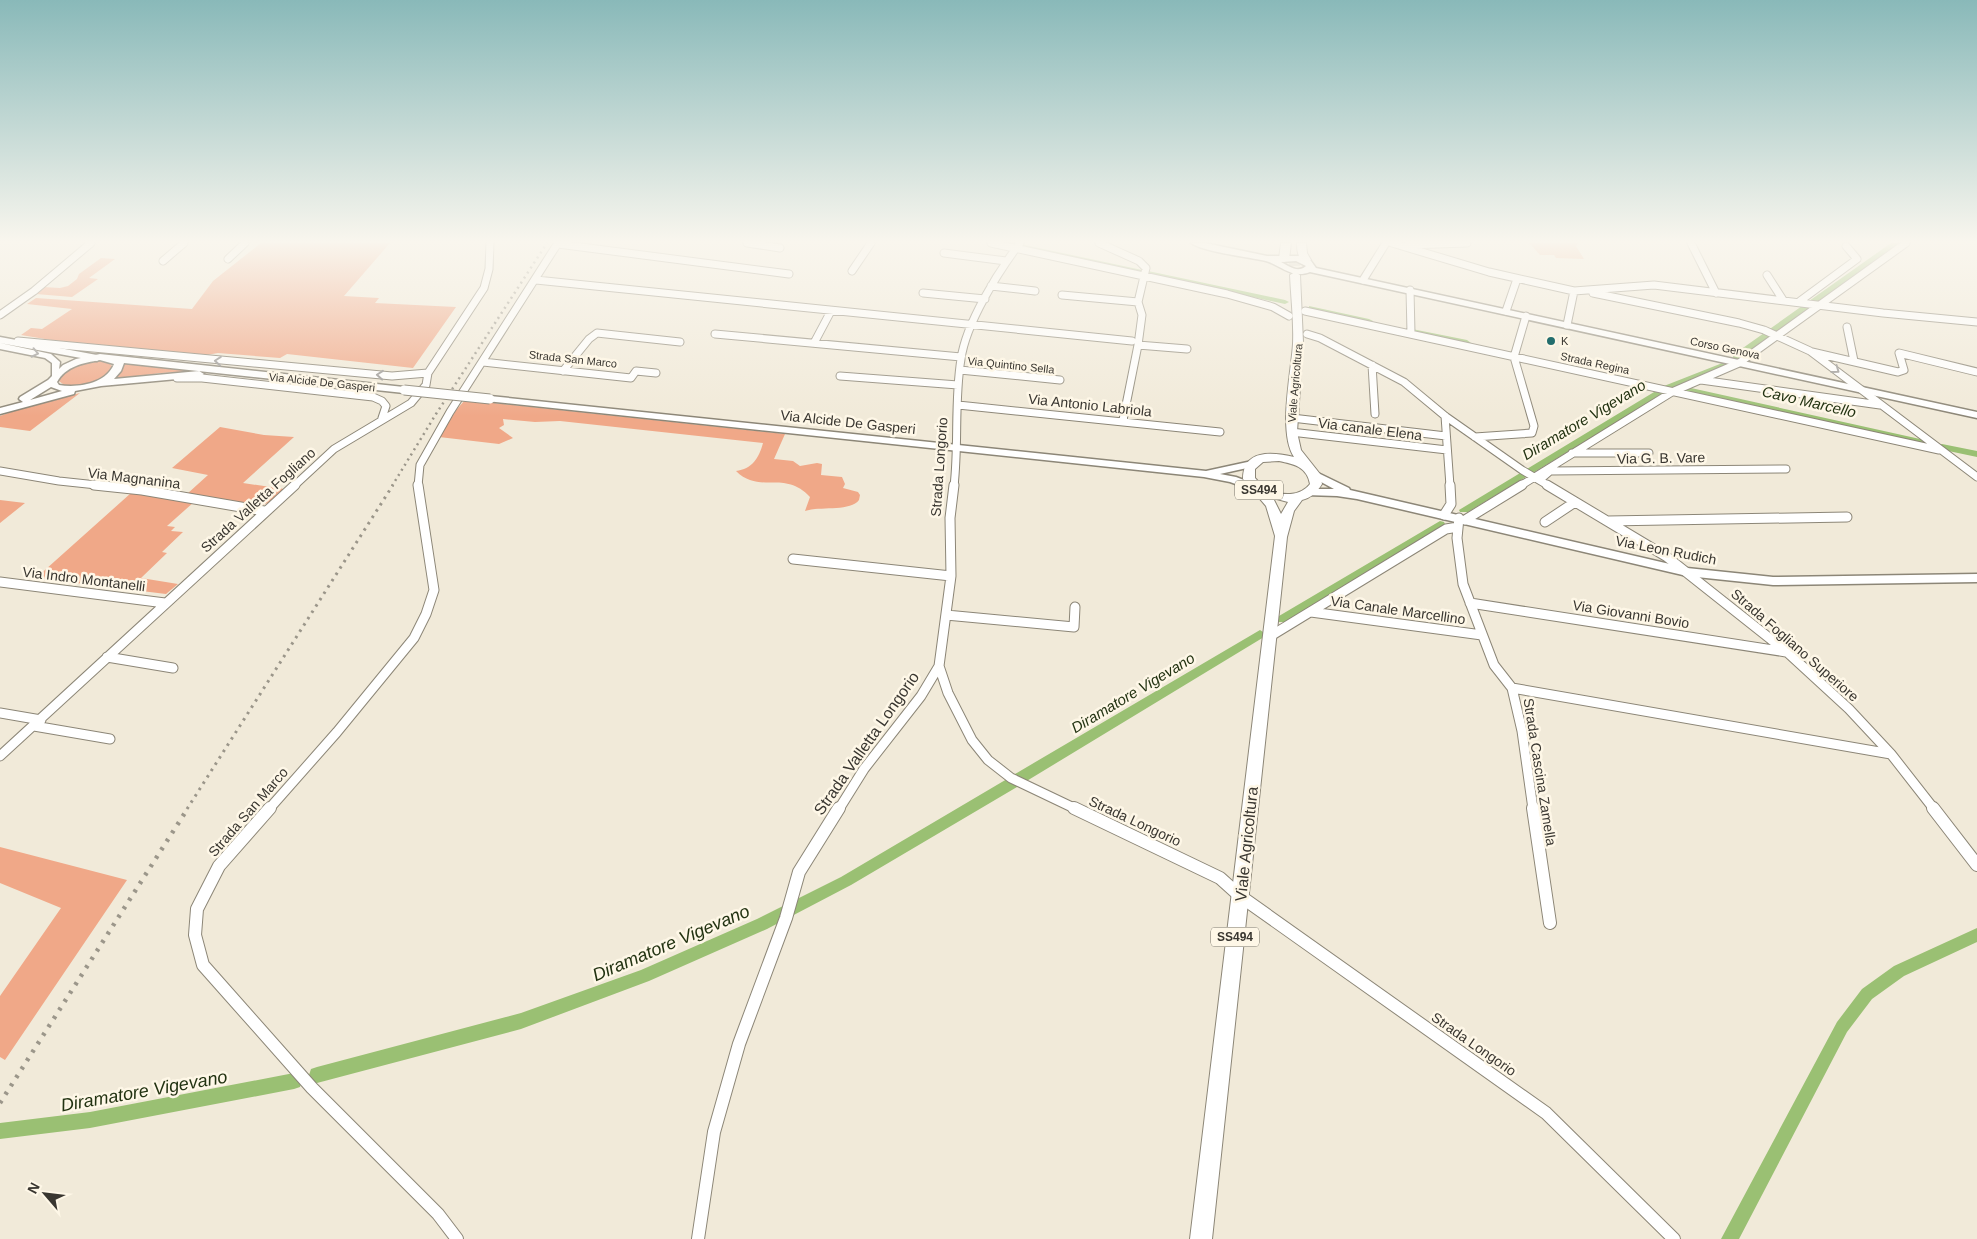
<svg xmlns="http://www.w3.org/2000/svg" width="1977" height="1239" viewBox="0 0 1977 1239" font-family="Arial,sans-serif">
	<style>
		.green { fill: #f0a888 }
		.lines { fill: none; stroke-linecap: round; stroke-linejoin: round }
		.canal { fill: #9ac073; fill-rule: evenodd }
		.primary-tunnel { stroke: #ccc6b7; stroke-width: 11; stroke-dasharray: 11 5; stroke-linecap: butt }
		.minor-far2-casing { stroke: #8c8677; stroke-width: 9 }
		.minor-far1-casing { stroke: #8c8677; stroke-width: 11 }
		.minor-casing { stroke: #8c8677; stroke-width: 14 }
		.tertiary-casing { stroke: #8c8677; stroke-width: 3 }
		.secondary-casing { stroke: #8c8677; stroke-width: 3 }
		.primary-casing { stroke: #8c8677; stroke-width: 2 }
		.minor-far2 { stroke: #fff; stroke-width: 7 }
		.minor-far1 { stroke: #fff; stroke-width: 9 }
		.minor { stroke: #fff; stroke-width: 12 }
		.tertiary { fill: #fff; fill-rule: evenodd }
		.secondary { fill: #fff; fill-rule: evenodd }
		.primary { fill: #fff; fill-rule: evenodd }
		.rail-far2 { stroke: #9b968a; stroke-width: 2.5; stroke-dasharray: 2 4; stroke-linecap: butt }
		.rail-far1 { stroke: #9b968a; stroke-width: 3; stroke-dasharray: 2.5 5; stroke-linecap: butt }
		.rail { stroke: #9b968a; stroke-width: 4.5; stroke-dasharray: 3 7; stroke-linecap: butt }
		.secondary-bridge-casing { stroke: #8c8677; stroke-width: 11; stroke-linecap: butt }
		.secondary-bridge { stroke: #fff; stroke-width: 9 }
		.oneway { stroke: #9c9a98 }
		.poi-dot { fill: #226d6d; stroke: #fef7e7; stroke-width: 2 }
		.labels { text-anchor: middle; stroke-width: 5; stroke-linejoin: round; paint-order: stroke }
		.far-poi-label { font-size: 11px; fill: #393630; stroke: #fef7e7; text-anchor: start }
		.far-street-label { font-size: 11px; fill: #393630; stroke: #fef7e7 }
		.shield { fill: #fef7e7; stroke: #747067; stroke-width: 1 }
		.shield-label { font-size: 12px; font-weight: bold; fill: #393630 }
		.street-label { font-size: 14px; fill: #393630; stroke: #fef7e7 }
		.water-label { font-size: 15px; font-style: italic; fill: #233312; stroke: #fef7e7 }
		.near-street-label { font-size: 16px; fill: #393630; stroke: #fef7e7 }
		.near-water-label { font-size: 18px; font-style: italic; fill: #233312; stroke: #fef7e7 }
	</style>
	<rect width="100%" height="100%" fill="#f1ead9"/>
	<path class="green" d="M261 243H390L344 296 379 298 375 303 456 307 413 368 287 354 280 358 218 353 201 356 51 340 21 335 31 328 42 329 72 309 27 304 36 298 192 309 213 281Z
		M1529 243H1578L1576 246 1584 259 1556 258 1554 255H1540Z
		M101 258 115 259 89 278 98 279 72 297 36 294 43 287 60 288 68 286 77 279 79 274Z
		M100 361 108 362 112 366 111 371C100 381 72 394 59 381L61 376 77 365Z
		M124 362 202 371 161 373 109 380 123 368Z
		M80 393 30 431 0 427V416L31 405Z
		M465 400 785 434 774 459 793 461 800 466 817 463 822 464 821 475 842 477 845 484 843 488 858 492 860 495 859 500C850 512 819 506 805 511L810 497C784 469 760 495 736 471 752 469 759 458 763 443L560 421 535 422 503 419 504 425 499 428 513 438 499 444 439 437 457 409Z
		M220 427 264 435 294 437 243 483 284 489 268 503 259 506 187 494 208 475 172 468Z
		M131 493 194 502 167 526 175 527 171 531 183 532 162 552 167 553 141 578 178 584 166 594 36 578Z
		M0 500 25 503 0 523Z
		M0 847 127 880 5 1060 0 1057V996L61 908 0 883Z"/>
	<g class="lines">
		<path class="canal" d="M1891 243H1900L1739 359H1733V355Z
			M1020 244 1142 270 1146 272 1142 274 1023 248 1019 246Z
			M1148 271 1285 300 1289 302 1285 304 1151 275H1148Z
			M1309 306 1369 319 1373 321 1369 323 1312 310H1309Z
			M1412 329 1467 340 1471 343 1467 346 1415 333H1412Z
			M1725 362 1728 363V367L1670 390 1468 512H1460L1459 510 1664 386Z
			M1682 386 1929 441 1934 444 1929 447 1679 391V387Z
			M1942 444 1977 451V457L1939 449V445Z
			M1440 521 1444 522 1445 524 1444 526 1287 622H1279L1277 619 1279 616Z
			M1260 630 1266 634 1264 637 1025 782 1018 783 1017 787 851 885 767 929 649 981 521 1029 317 1083 311 1081 309 1075 311 1069 317 1067 521 1013 641 970 757 919 841 877 1007 779 1014 778 1015 774Z
			M1977 928V942L1904 976 1872 999 1847 1032 1739 1239H1721L1837 1022 1862 989 1894 966Z
			M294 1073 300 1075 302 1081 300 1087 294 1089 90 1128 0 1139V1123L90 1112Z"/>
		<path class="primary-tunnel" d="M1294 255 1295 275"/>
		<defs>
			<path id="minor-far2" d="M747 243 780 248
				M991 243 1227 294 1273 307 1289 316
				M1099 243 1139 261 1146 268 1138 302 1142 315 1138 345 1123 420
				M1392 243 1489 272 1574 291 1654 285 1883 313 1977 322
				M1691 243 1716 293
				M558 244 789 274
				M1407 245 1467 243
				M944 253 1006 261
				M228 259 245 243
				M163 261 184 243
				M852 271 871 243
				M1767 275 1783 300
				M536 280 1132 341
				M1363 280 1386 243
				M991 286 1035 291
				M1410 290 1411 333
				M923 293 985 299
				M1593 293 1739 323 1764 330 1810 351 1977 477
				M1062 295 1138 302
				M1800 301 1857 259 1846 246
				M1305 311 1939 450
				M1506 311 1517 279
				M0 315 34 291 91 243
				M1567 325 1574 291
				M1847 327 1854 361
				M715 334 961 357
				M1307 334 1320 338 1404 382 1445 416 1522 470 1549 486
				M18 341 392 376 428 373
				M814 343 831 311
				M1138 345 1187 349
				M1812 352 1898 372 1904 370 1899 353 1977 372
				M483 362 631 378 636 371 656 373
				M1372 365 1375 414
				M960 370 1060 380
				M563 371 589 339 597 333 680 342
				M840 376 958 385
				M177 378H202L373 397 382 401 386 406 382 418
				M1701 380 1880 405
				M958 405 1220 432
				M1445 416 1450 486
				M1292 418 1446 436
				M1291 432 1447 450
				M1475 437 1532 433 1534 426 1514 357 1526 316
				M1572 453H1649
				M0 471 59 481 106 486
				M1543 477 1550 471 1786 469
				M294 486 334 449 411 403 426 385 428 373 484 288 489 269 490 243
				M418 486 420 465 450 412 558 243
				M954 486C959 444 954 401 961 359 966 323 998 272 1020 243
				M1520 486 1672 392 1739 363 1906 243"/>
			<path id="minor-far1" d="M94 485 142 490 264 511
				M954 485 950 518 951 576 939 666 948 693 972 740 988 760 1011 778 1076 809
				M1547 485 1667 557 1787 652 1849 709 1891 754 1934 809
				M1444 515 1451 504 1450 485
				M1459 518 1457 538 1463 584 1494 665 1512 688 1522 731 1533 809
				M1465 520 1522 485
				M1608 521 1847 517
				M1545 522 1575 502
				M793 559 951 576
				M0 582 165 603
				M1470 603 1786 652
				M1311 612 1482 635
				M946 615 1074 627 1075 607
				M1269 637 1446 529 1458 527
				M107 657 173 668
				M1512 688 1891 754
				M0 713 41 720
				M34 726 110 739
				M0 756 295 485
				M269 809 337 732 414 638 426 614 434 590 418 485
				M839 809 864 769 921 696 939 666"/>
			<path id="minor" d="M270 808 219 866 197 909 195 935 203 965 312 1088 438 1214 457 1239
				M1074 808 1220 878 1240 896 1546 1113 1674 1239
				M1533 808 1550 923
				M1933 808 1977 865
				M698 1239 714 1132 739 1044 786 918 799 872 839 808"/>
			<path id="tertiary" d="M0 337 97 355 101 358 97 361 0 343Z
				M0 343 51 354 60 362 58 377H52V363L45 358 0 349Z"/>
			<path id="secondary" d="M1191 243H1205L1267 256H1300L1311 261 1316 268 1977 412V418L1310 272C1292 279 1282 266 1266 261 1249 257 1204 252 1191 243ZM1296 261 1306 266C1298 273 1290 267 1281 262Z
				M100 354 404 387 409 390 404 393 124 363 121 371 114 379 199 371 204 374 199 377 101 386 75 391 74 394 0 414V408L23 402 19 399 20 397 48 380 63 365 76 359ZM100 360 114 364C106 384 78 388 59 385L57 382C66 366 83 363 100 360ZM51 387 62 391 30 400Z
				M490 396 1206 471 1252 461 1256 462 1257 464 1256 466 1220 474 1236 477 1262 487 1264 489 1258 492 1230 482 1204 477 486 401V397Z
				M1314 471 1349 488 1350 490 1687 568 1773 577 1977 574V582L1773 585 1687 576 1357 499 1337 496 1305 495 1303 493 1309 489H1334L1310 476 1309 474 1310 472Z"/>
			<path id="primary" d="M1281 243H1291L1289 259 1284 262 1279 259Z
				M1297 243H1306L1307 253 1311 260 1309 262 1306 263C1298 261 1297 250 1297 243Z
				M1295 272 1300 275 1303 342 1297 432 1301 450 1320 474 1322 484C1317 492 1311 498 1302 500L1294 511 1287 537 1212 1239H1190L1275 536 1266 506 1243 479C1243 449 1272 452 1294 457 1278 433 1291 374 1293 344 1294 321 1291 298 1290 275ZM1279 461C1294 464 1307 467 1310 484 1300 497 1281 496 1267 489 1263 487 1259 482 1255 478V469L1263 462ZM1273 498 1288 502 1281 514Z"/>
		</defs>
		<use href="#minor-far2" class="minor-far2-casing"/>
		<use href="#minor-far1" class="minor-far1-casing"/>
		<use href="#minor" class="minor-casing"/>
		<use href="#tertiary" class="tertiary-casing"/>
		<use href="#secondary" class="secondary-casing"/>
		<use href="#primary" class="primary-casing"/>
		<use href="#minor-far2" class="minor-far2"/>
		<use href="#minor-far1" class="minor-far1"/>
		<use href="#minor" class="minor"/>
		<use href="#tertiary" class="tertiary"/>
		<use href="#secondary" class="secondary"/>
		<use href="#primary" class="primary"/>
		<path class="rail-far2" d="M392 486 436 414 547 243"/>
		<path class="rail-far1" d="M187 809 393 485"/>
		<path class="rail" d="M0 1103 188 808"/>
		<defs>
			<path id="secondary-bridge" d="M404 390 490 399"/>
		</defs>
		<use href="#secondary-bridge" class="secondary-bridge-casing"/>
		<use href="#secondary-bridge" class="secondary-bridge"/>
	</g>
	<defs><path id="oneway-chevron" d="M-2-3.5L2.5 0L-2 3.5" fill="none" stroke-width="1.6" stroke-linecap="round" stroke-linejoin="round" transform="scale(1.25)"/></defs>
	<g class="oneway">
		<use href="#oneway-chevron" transform="translate(35 353) rotate(12)"/>
		<use href="#oneway-chevron" transform="translate(218 361) rotate(-175)"/>
		<use href="#oneway-chevron" transform="translate(1836 370) rotate(36)"/>
		<use href="#oneway-chevron" transform="translate(380 375) rotate(-175)"/>
	</g>
	<linearGradient id="sky" x2="0" y2="1"><stop stop-color="#89b9b9"/><stop offset="0.58" stop-color="#f9f6ee"/><stop offset="1" stop-color="#f9f6ee" stop-opacity="0"/></linearGradient>
	<rect width="1977" height="416" fill="url(#sky)"/>
	<circle class="poi-dot" cx="1551" cy="341" r="5"/>
	<g class="labels">
		<g class="far-poi-label">
			<text x="1561" y="345">K</text>
		</g>
		<g class="far-street-label">
			<text transform="translate(1725 348) rotate(12)" y="4">Corso Genova</text>
			<text transform="translate(573 359) rotate(6)" y="4">Strada San Marco</text>
			<text transform="translate(1595 363) rotate(12)" y="4">Strada Regina</text>
			<text transform="translate(1011 365) rotate(6)" y="4">Via Quintino Sella</text>
			<text transform="translate(322 382) rotate(6)" y="4">Via Alcide De Gasperi</text>
			<text transform="translate(1295 383) rotate(-85)" y="4">Viale Agricoltura</text>
		</g>
		<g class="shield">
			<rect x="1235" y="480.5" width="48" height="19" rx="4"/>
			<rect x="1211" y="927.5" width="48" height="19" rx="4"/>
		</g>
		<g class="shield-label">
			<text x="1259" y="494">SS494</text>
			<text x="1235" y="941">SS494</text>
		</g>
		<g class="street-label">
			<text transform="translate(1090 405) rotate(6)" y="5">Via Antonio Labriola</text>
			<text transform="translate(848 422) rotate(6)" y="5">Via Alcide De Gasperi</text>
			<text transform="translate(1370 429) rotate(7)" y="5">Via canale Elena</text>
			<text transform="translate(1661 458) rotate(-1)" y="5">Via G. B. Vare</text>
			<text transform="translate(939 467) rotate(-86)" y="5">Strada Longorio</text>
			<text transform="translate(134 478) rotate(7)" y="5">Via Magnanina</text>
			<text transform="translate(258 500) rotate(-42)" y="5">Strada Valletta Fogliano</text>
			<text transform="translate(1666 550) rotate(11)" y="5">Via Leon Rudich</text>
			<text transform="translate(84 579) rotate(7)" y="5">Via Indro Montanelli</text>
			<text transform="translate(1398 610) rotate(8)" y="5">Via Canale Marcellino</text>
			<text transform="translate(1631 614) rotate(9)" y="5">Via Giovanni Bovio</text>
			<text transform="translate(1795 645) rotate(41)" y="5">Strada Fogliano Superiore</text>
			<text transform="translate(1540 772) rotate(81)" y="5">Strada Cascina Zamella</text>
			<text transform="translate(248 812) rotate(-49)" y="5">Strada San Marco</text>
			<text transform="translate(1135 821) rotate(25)" y="5">Strada Longorio</text>
			<text transform="translate(1474 1044) rotate(35)" y="5">Strada Longorio</text>
		</g>
		<g class="water-label">
			<text transform="translate(1809 402) rotate(13)" y="5">Cavo Marcello</text>
			<text transform="translate(1584 420) rotate(-31)" y="5">Diramatore Vigevano</text>
			<text transform="translate(1133 693) rotate(-31)" y="5">Diramatore Vigevano</text>
		</g>
		<g class="near-street-label">
			<text transform="translate(866 743) rotate(-55)" y="6">Strada Valletta Longorio</text>
			<text transform="translate(1246 844) rotate(-84)" y="6">Viale Agricoltura</text>
		</g>
		<g class="near-water-label">
			<text transform="translate(671 943) rotate(-23)" y="6">Diramatore Vigevano</text>
			<text transform="translate(144 1091) rotate(-10)" y="6">Diramatore Vigevano</text>
		</g>
	</g>
	<g transform="translate(45 1194) rotate(298)" stroke="#fef7e7" stroke-width="4" paint-order="stroke">
	<path d="M0-4L9 19L0 12L-9 19Z" fill="#393630"/>
	<text y="-8" font-size="14" font-weight="bold" text-anchor="middle" fill="#393630">N</text>
	</g>
</svg>
